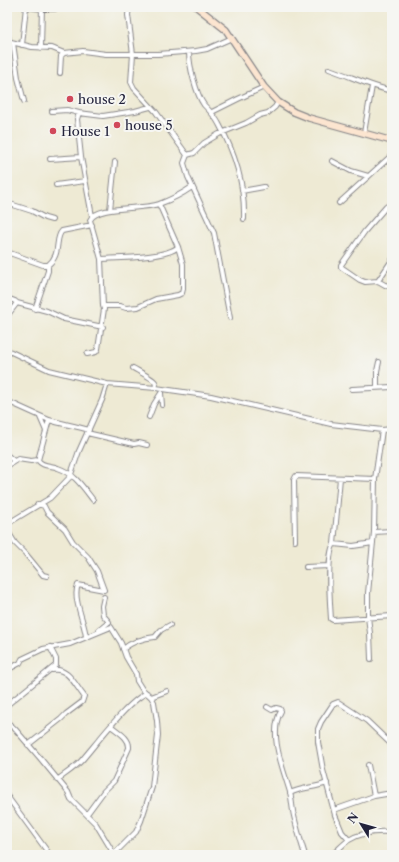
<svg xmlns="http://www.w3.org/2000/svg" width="399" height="862" viewBox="0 0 399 862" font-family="'Libre Caslon Text',serif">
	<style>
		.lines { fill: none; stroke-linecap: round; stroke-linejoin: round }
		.street-casing { stroke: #888688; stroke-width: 6 }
		.secondary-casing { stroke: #888688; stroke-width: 8 }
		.street { stroke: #fff; stroke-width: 4 }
		.secondary { stroke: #fce5d0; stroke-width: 5.5 }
		.poi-dot { fill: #d1495b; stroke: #f6f6f2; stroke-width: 1.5 }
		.labels { text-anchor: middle; stroke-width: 4; stroke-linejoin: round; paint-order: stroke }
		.poi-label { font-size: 13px; fill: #22223b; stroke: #f6f6f2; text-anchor: start }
	</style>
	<rect width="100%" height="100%" fill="#f6f6f2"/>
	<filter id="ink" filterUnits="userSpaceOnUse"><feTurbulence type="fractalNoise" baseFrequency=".025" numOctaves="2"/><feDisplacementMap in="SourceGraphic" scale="8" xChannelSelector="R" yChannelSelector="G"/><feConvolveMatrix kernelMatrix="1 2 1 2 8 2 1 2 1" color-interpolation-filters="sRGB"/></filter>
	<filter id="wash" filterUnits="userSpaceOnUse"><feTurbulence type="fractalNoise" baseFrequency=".012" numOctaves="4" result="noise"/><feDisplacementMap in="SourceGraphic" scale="16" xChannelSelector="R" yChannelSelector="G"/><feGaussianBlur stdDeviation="0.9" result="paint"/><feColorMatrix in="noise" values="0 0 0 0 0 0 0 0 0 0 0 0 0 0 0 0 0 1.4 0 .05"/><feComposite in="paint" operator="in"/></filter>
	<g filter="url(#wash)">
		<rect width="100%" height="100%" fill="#eeead4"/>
	</g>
	<g filter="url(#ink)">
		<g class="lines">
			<defs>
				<path id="street" d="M27 7 42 9H55L56 7
					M129 7 128 15 133 54 131 82 134 88 156 112 187 155
					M7 29 9 42
					M7 41 32 47 52 48 64 53 83 51 106 54H158L196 51 207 49 232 38
					M13 43 18 78 24 101
					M22 45 26 7
					M41 48 42 7
					M189 52C189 65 196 94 204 105 210 111 215 116 219 124 235 153 245 186 244 219
					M329 69C350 76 370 86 392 91
					M60 73 61 56 64 53
					M52 111 67 110 79 113 103 116 135 111 150 107
					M212 112 238 99 264 87
					M79 113 77 119 81 157 92 216
					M364 133 372 86
					M50 159 81 157
					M332 161 351 171 368 176
					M56 185 85 181
					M242 191 264 187
					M7 203 32 211 45 218 52 220
					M339 203 392 155
					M392 203 386 207 365 231 341 265V267L360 280 365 282 378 281 385 285 392 287
					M110 210 115 162
					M7 252 43 265H48C62 254 54 239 62 231L92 225
					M101 259C119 258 166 258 178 247
					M378 281 392 260
					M7 298 15 301 17 303 47 311 64 319 103 327
					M103 306H120L126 308 138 307 156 299 178 295 182 293 183 289V264L178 247 159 204
					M35 309 48 271V265
					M7 316 17 303
					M230 318 214 233 188 177 184 163 187 155 194 153 204 143 219 134 246 123 260 115 268 113 275 107 278 102
					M7 350 49 370 107 384 156 388 211 396 331 424 382 430 392 429
					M87 354 96 352 98 349 104 309 103 306 101 259 90 220C97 205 143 210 159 204 170 200 182 194 192 187
					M133 368C138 371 154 379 155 382 156 384 156 386 156 388
					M377 387V371L379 362
					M352 389 392 387
					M161 393 162 405
					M7 401 49 420
					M40 417 46 431
					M149 417 154 404 161 393
					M87 433 134 444 139 443 147 445
					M7 455 14 461
					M38 460 49 420C63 424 76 426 89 430
					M38 460C42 467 51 465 58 468 74 473 83 487 93 500
					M7 466 18 459 31 461 38 460
					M340 478 334 544C326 555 330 603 331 619L333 620 392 616
					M38 504 44 506 47 512 65 529 73 542 88 557 97 571 104 590 78 585C72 598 85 623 86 637
					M7 524 50 498 70 477 79 451 102 400 107 384
					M7 530 15 543 25 553 43 575 47 576
					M374 532 392 531
					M295 541 294 480 296 476 375 479
					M334 544 353 546 373 543
					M306 567 329 566
					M99 630 109 622 103 615 102 606 104 597
					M123 649C133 641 143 638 155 637L161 630 170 625
					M371 659 370 633 368 617V593L374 532 375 479 382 430
					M7 670 20 663 22 659 43 649 70 644 111 627 121 643 126 657 136 674 137 681 142 689 151 697 154 702 157 721 158 735 152 787 141 821 136 832 113 855
					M151 697 167 691
					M7 705 56 665V659L50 647
					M267 707 272 710 276 708 280 709 281 711C268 734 283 768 290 792 292 800 292 808 294 816 297 829 301 842 305 855
					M7 722 15 729 40 758 68 792 71 799 96 824 114 854
					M28 745 61 719 66 714 82 702 84 696C75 685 68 667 52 670
					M368 765 374 796
					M57 780C65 774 75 768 82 760 96 744 129 700 147 693
					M290 793C302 787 315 788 327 783
					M7 796 50 855
					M334 810 374 796 392 793
					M87 814 104 791 114 781 129 748C130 738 118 732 111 726
					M349 840 342 832 335 815 323 770 318 742V729L321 722 333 704 338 702 367 721 392 745
					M332 855C338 850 343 844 349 840 361 832 378 831 392 832"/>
				<path id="secondary" d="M197 7 226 30 264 87 278 102 294 112 309 118 392 141"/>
			</defs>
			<use href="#street" class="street-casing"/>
			<use href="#secondary" class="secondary-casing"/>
			<use href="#street" class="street"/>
			<use href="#secondary" class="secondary"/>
		</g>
	</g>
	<g class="poi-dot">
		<circle cx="70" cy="99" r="4"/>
		<circle cx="117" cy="125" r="4"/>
		<circle cx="53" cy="131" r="4"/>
	</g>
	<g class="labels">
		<g class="poi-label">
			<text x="78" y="104">house 2</text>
			<text x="125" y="130">house 5</text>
			<text x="61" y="136">House 1</text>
		</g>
	</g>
	<rect width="399" height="862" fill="none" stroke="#f6f6f2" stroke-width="24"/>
	<g transform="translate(361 824) rotate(307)" stroke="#f6f6f2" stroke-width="3" paint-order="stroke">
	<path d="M0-3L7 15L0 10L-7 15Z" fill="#22223b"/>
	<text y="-6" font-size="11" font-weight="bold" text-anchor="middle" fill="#22223b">N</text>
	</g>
</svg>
